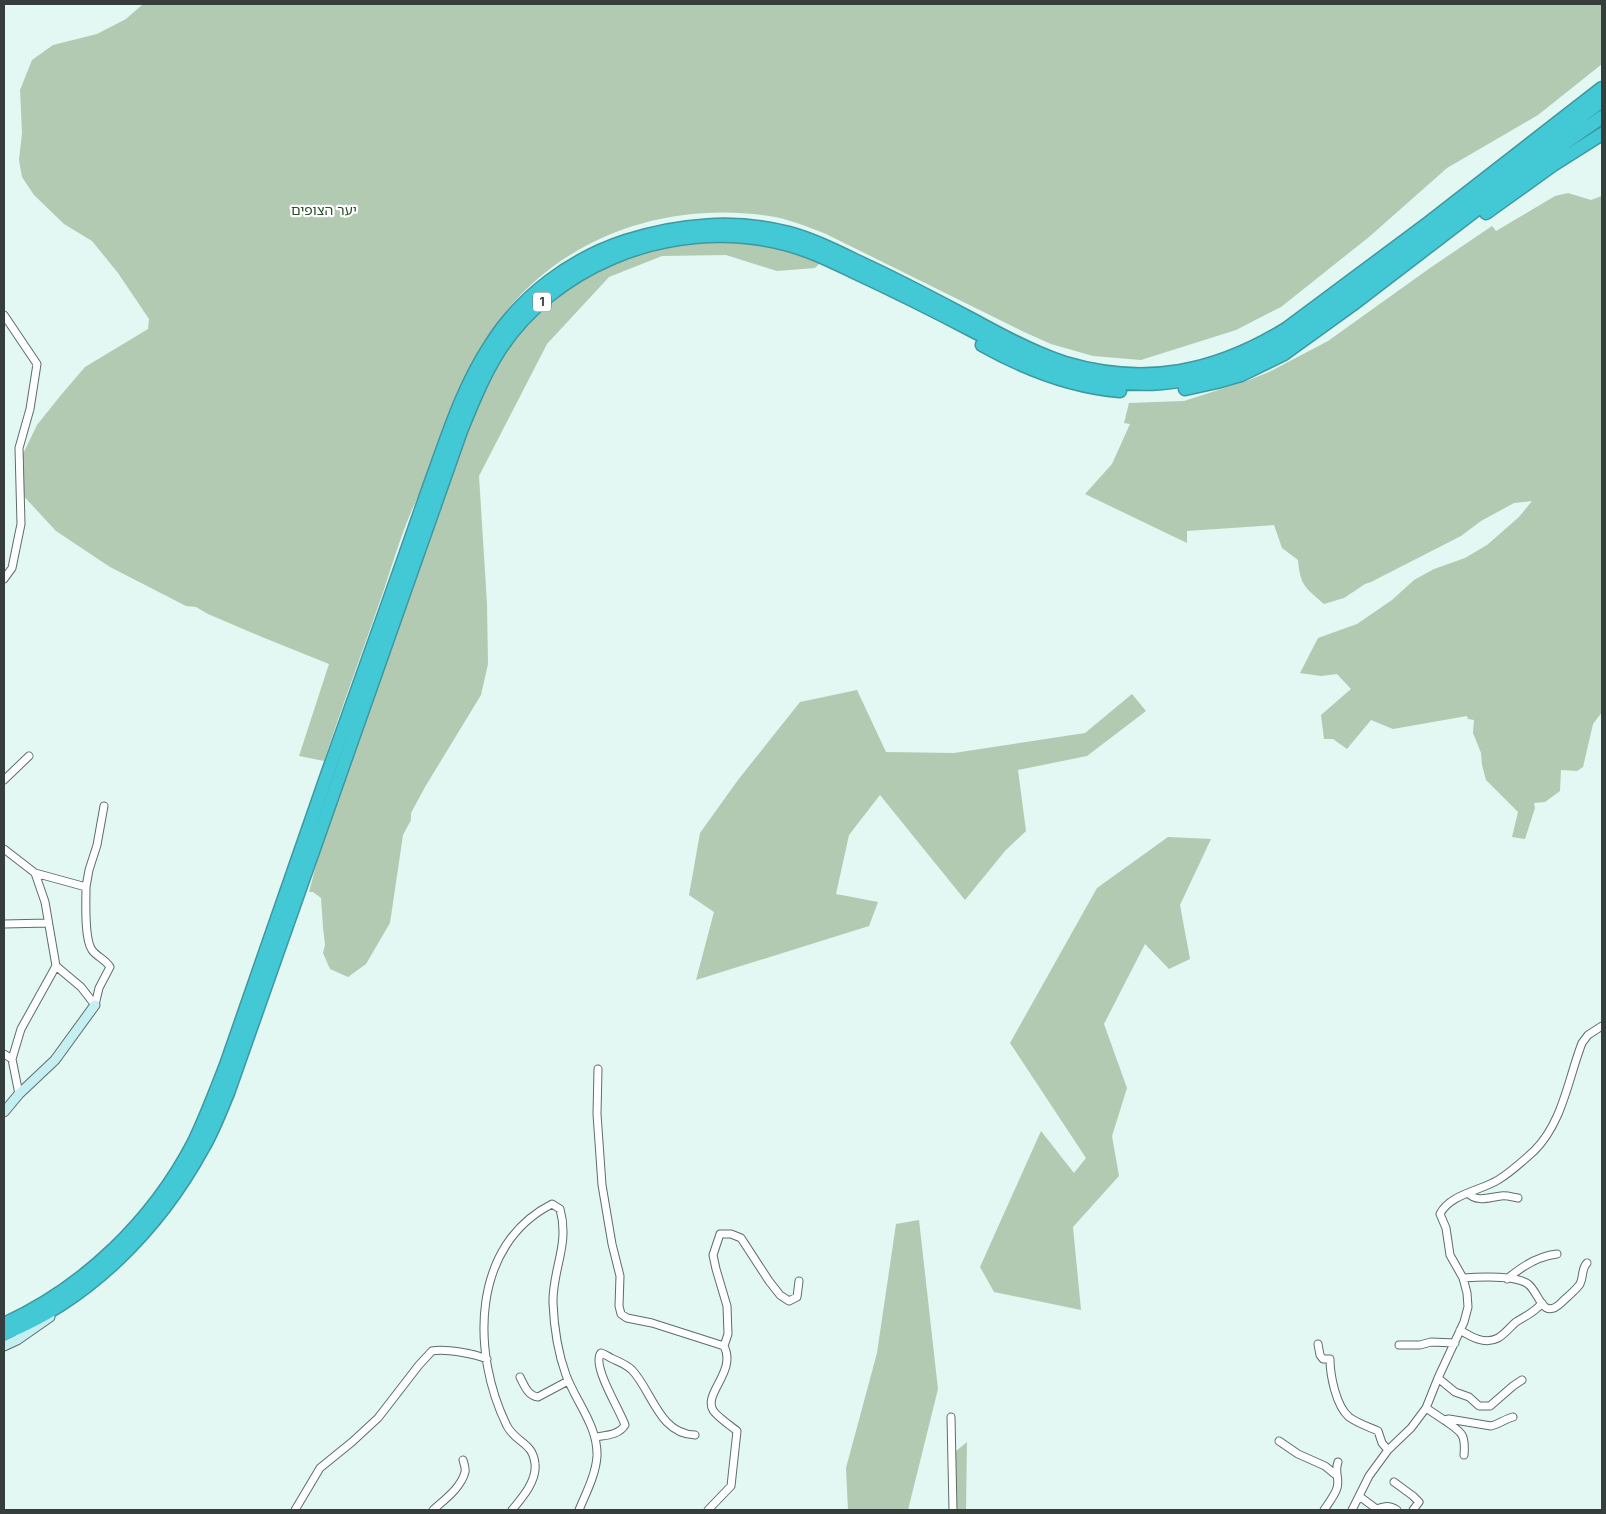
<svg xmlns="http://www.w3.org/2000/svg" width="1606" height="1514" viewBox="0 0 1606 1514" font-family="Inter,'Noto Sans Hebrew',sans-serif">
	<style>
		.forest { fill: #b2cab2 }
		.lines { fill: none; stroke-linecap: round; stroke-linejoin: round }
		.street-casing { stroke: #5c6e6b; stroke-width: 9 }
		.secondary-casing { stroke: #5c6e6b; stroke-width: 11 }
		.highway-casing { stroke: #3e98a0; stroke-width: 15 }
		.street { stroke: #fff; stroke-width: 7 }
		.secondary { stroke: #c6eff2; stroke-width: 9 }
		.highway { stroke: #42c9d5; stroke-width: 12 }
		.labels { text-anchor: middle; stroke-width: 4.5; stroke-linejoin: round; paint-order: stroke }
		.shield { fill: #fff; stroke: #727877; stroke-width: 1 }
		.shield-label { font-size: 12px; font-weight: bold; fill: #363e3d }
		.park-label { font-size: 14px; fill: #2a502d; stroke: #fff }
	</style>
	<rect width="100%" height="100%" fill="#e3f7f3"/>
	<path class="forest" d="M143 4H1602V64L1538 115 1447 168 1369 237 1281 307 1236 330 1141 360 1093 356 1051 344 1024 332 826 234C808 227 789 219 769 216 663 200 554 239 492 330 463 373 450 425 430 472 425 483 420 492 415 503 401 533 392 567 381 598 362 653 342 706 324 761L299 756 329 664 262 637 208 614 196 607 186 606 110 567 56 531 17 489 19 488 22 456 37 425 61 395 85 367 148 329 149 319 118 273 92 241 64 224 34 195 22 177 19 160 22 133 20 90 32 60 53 45 97 34 126 19Z
		M1568 193 1591 200 1602 196V712L1593 724 1583 767 1577 771 1561 770 1560 791 1545 802 1534 803 1535 808 1525 839 1512 837 1518 812 1486 780 1482 765 1481 753 1473 733 1474 720 1468 719 1467 716 1393 729 1371 720 1347 749 1333 739H1324L1321 715 1351 689 1337 674 1321 676 1300 673 1318 638 1357 624 1392 600 1414 580 1434 569 1465 558 1487 545 1519 517 1532 501 1514 503 1481 521 1461 536 1371 582 1365 584 1344 598 1324 604C1306 588 1300 586 1298 560L1282 548 1274 525 1187 531V543L1085 494 1112 464 1130 424 1124 423 1129 403 1184 401 1249 380 1269 372 1328 341 1430 268 1492 226 1496 231 1555 196Z
		M732 239 797 250 821 262 815 268 777 271 726 255 662 256 609 277 547 344 479 476 487 604 488 664 481 695 425 787 411 813V820L403 835 390 923 366 964 348 977 330 969 323 953 325 945 323 927 321 898 313 892H309L322 842 466 427 491 375 513 340 544 307 571 285 613 263 674 243Z
		M857 690 886 752 954 753 1085 733 1132 694 1146 711 1087 756 1018 770 1026 831 1005 851 965 900 880 795 849 835 836 894 878 902 869 926 696 980 714 912 689 895 700 833 738 780 800 702Z
		M1168 837 1211 839 1180 905 1190 959 1169 969 1145 944 1104 1024 1127 1088 1112 1136 1119 1176 1073 1227 1081 1310 994 1292 980 1267 1041 1131 1074 1173 1086 1158 1010 1043 1097 888Z
		M919 1220 938 1389 908 1510H848L846 1468 877 1353 896 1224Z
		M967 1442 966 1510H951L950 1456Z"/>
	<g class="lines">
		<defs>
			<path id="street" d="M4 315 37 364 30 409 19 448 21 524 12 568 4 579
				M4 780 29 756
				M4 849 35 873 45 902 56 966 21 1029 12 1059 19 1094
				M35 873 86 887C86 901 84 939 92 950 97 957 105 959 110 967L99 988 95 1005
				M86 887 89 870 97 845 104 806
				M4 924 48 923
				M56 966 81 987 95 1005
				M4 1054 12 1059
				M598 1069 597 1114 602 1185 612 1244 620 1276 619 1306 621 1314 627 1318 652 1323 724 1346C737 1371 703 1394 713 1410 716 1416 731 1426 737 1431L731 1486 708 1510
				M1468 1193C1477 1203 1490 1197 1501 1196 1506 1195 1512 1197 1518 1198
				M1463 1278C1478 1277 1515 1275 1528 1284 1539 1292 1542 1321 1561 1303 1566 1298 1576 1290 1580 1284 1584 1276 1581 1269 1587 1263
				M1507 1279C1521 1267 1538 1256 1557 1254
				M1460 1330C1471 1337 1485 1345 1498 1338 1505 1334 1510 1327 1516 1322 1527 1315 1534 1313 1542 1303
				M1318 1344 1320 1355 1323 1359H1330C1330 1375 1336 1406 1349 1417 1357 1423 1369 1427 1378 1431L1382 1443 1388 1450
				M1399 1345H1420L1431 1342 1455 1343
				M724 1346 728 1334 727 1306 716 1269 713 1255 720 1234H731L741 1238 769 1281 780 1295 789 1301 797 1297 799 1281
				M520 1377C524 1385 528 1396 538 1397L568 1381
				M1438 1378 1455 1392 1469 1397 1479 1406H1490L1513 1386 1522 1380
				M1426 1408 1444 1420 1449 1419 1491 1426C1499 1424 1505 1419 1513 1417
				M951 1417 953 1510
				M1444 1420C1461 1432 1466 1433 1464 1455
				M596 1437C607 1435 619 1435 625 1425 620 1410 591 1365 601 1353 605 1354 607 1356 611 1358 619 1362 626 1364 632 1370 652 1391 659 1434 695 1435
				M1279 1441 1298 1454 1325 1466 1336 1475
				M1394 1482 1413 1496 1419 1502 1413 1510
				M1359 1496 1378 1510
				M1377 1509C1385 1506 1389 1505 1397 1510
				M295 1510 320 1468 352 1442 378 1418 419 1365 432 1351C445 1348 475 1354 487 1359
				M433 1510C444 1500 461 1488 465 1472 466 1469 464 1464 463 1460
				M512 1510C522 1498 537 1481 535 1464 533 1442 516 1443 507 1426 471 1353 471 1245 552 1204L560 1209C570 1245 552 1270 553 1303 554 1327 558 1353 566 1375 576 1402 598 1426 597 1456 596 1474 586 1493 579 1510
				M1324 1510C1328 1504 1335 1495 1337 1488 1340 1478 1334 1472 1338 1462
				M1352 1510 1369 1476 1388 1450 1411 1428 1426 1408 1438 1378 1464 1322 1468 1307 1467 1293 1463 1278 1450 1255 1446 1228 1440 1214C1450 1194 1480 1191 1498 1180 1511 1172 1523 1161 1534 1151 1563 1122 1568 1079 1582 1043L1588 1035 1602 1026"/>
			<path id="secondary" d="M4 1112 19 1094 55 1060 95 1005
				M4 1346 17 1340 50 1317"/>
			<path id="highway" d="M1486 213 1553 165 1602 134
				M982 345C1025 369 1071 387 1120 391
				M1185 389 1217 382 1241 375 1284 354 1352 305 1548 155 1602 117
				M4 1324C85 1287 153 1221 194 1142 206 1117 216 1091 226 1065 282 903 338 742 396 581 410 542 423 503 437 465 452 423 466 382 491 344 522 295 571 259 626 241 678 224 736 219 789 233 815 240 840 253 865 265 902 282 939 302 975 321 1004 337 1034 353 1065 363 1146 387 1216 372 1286 329L1427 224 1602 88
				M4 1334C89 1300 159 1229 203 1148 213 1131 220 1112 228 1093L461 431C472 404 483 376 499 351 525 310 567 277 612 258 665 235 728 229 785 244 809 250 831 261 854 272 895 291 935 311 975 332 1033 362 1095 389 1162 383 1236 377 1281 346 1339 303 1366 283 1393 262 1420 242 1481 195 1541 147 1602 101"/>
		</defs>
		<use href="#street" class="street-casing"/>
		<use href="#secondary" class="secondary-casing"/>
		<use href="#highway" class="highway-casing"/>
		<use href="#street" class="street"/>
		<use href="#secondary" class="secondary"/>
		<use href="#highway" class="highway"/>
	</g>
	<g class="labels">
		<rect class="shield" x="533" y="292.5" width="18" height="19" rx="4"/>
		<g class="shield-label">
			<text x="542" y="306">1</text>
		</g>
		<g class="park-label">
			<text x="324" y="215">יער הצופים</text>
		</g>
	</g>
	<rect width="1606" height="1514" fill="none" stroke="#363e3d" stroke-width="10"/>
</svg>
